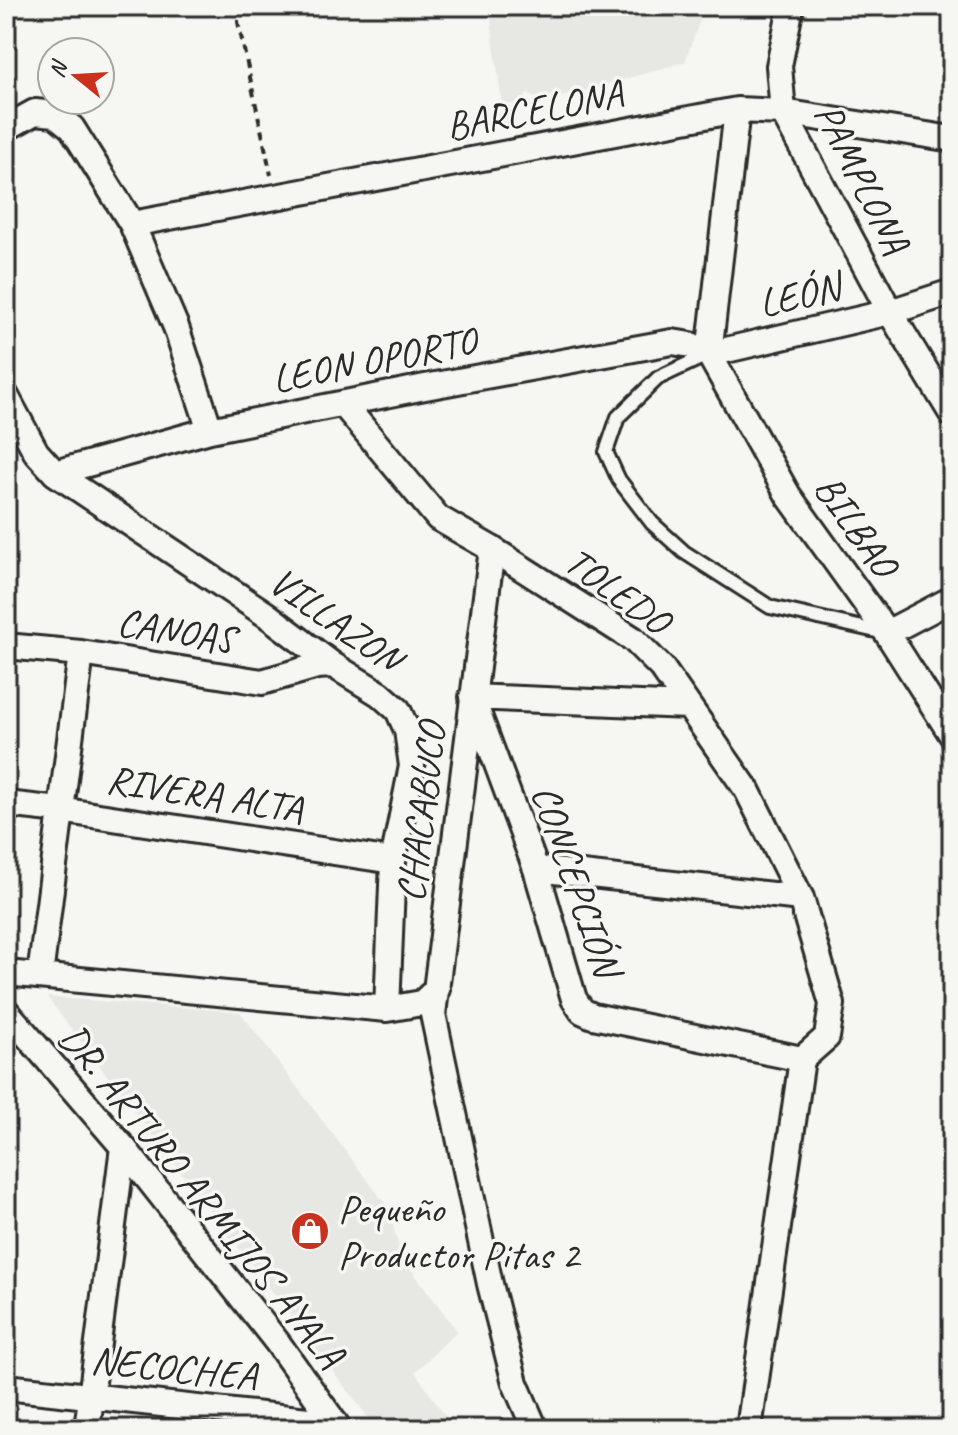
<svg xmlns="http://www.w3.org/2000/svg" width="958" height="1435" viewBox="0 0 958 1435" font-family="Caveat,sans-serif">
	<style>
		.built { fill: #e7e7e3 }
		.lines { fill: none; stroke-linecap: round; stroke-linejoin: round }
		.service-casing { stroke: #2b2b2b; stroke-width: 18 }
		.minor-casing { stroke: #2b2b2b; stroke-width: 30 }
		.path { stroke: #2b2b2b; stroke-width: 4; stroke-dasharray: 8 6; stroke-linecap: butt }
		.service { stroke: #f6f6f2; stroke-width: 12 }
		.minor { stroke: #f6f6f2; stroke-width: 24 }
		.labels { text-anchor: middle; stroke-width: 7; stroke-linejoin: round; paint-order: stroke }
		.street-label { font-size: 40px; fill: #2b2b2b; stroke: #f6f6f2 }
		.poi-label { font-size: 40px; fill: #2b2b2b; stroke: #f6f6f2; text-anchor: start }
	</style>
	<rect width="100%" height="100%" fill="#f6f6f2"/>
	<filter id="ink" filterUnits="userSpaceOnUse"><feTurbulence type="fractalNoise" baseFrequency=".0125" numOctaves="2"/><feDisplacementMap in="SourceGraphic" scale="16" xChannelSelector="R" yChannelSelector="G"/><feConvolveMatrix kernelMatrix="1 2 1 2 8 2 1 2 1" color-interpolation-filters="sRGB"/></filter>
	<g filter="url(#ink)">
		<path class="built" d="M489 6H705L685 62 544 102 527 94 522 104H502Z
			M47 997 240 1012 387 1206 402 1257 457 1331 415 1372 454 1429H377Z"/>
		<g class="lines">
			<defs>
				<path id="service" d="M709 354 658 378 618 417 606 452 619 480 632 497 652 523 684 552 770 607 885 633"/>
				<path id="minor" d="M791 6 779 66 783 112 890 312 952 414
					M6 128 35 112 55 114 72 128 132 224 176 327 210 430
					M132 224 737 110 783 112 952 139
					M709 354 788 495 887 633 952 735
					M709 354 890 312 952 292
					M709 354 737 110
					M6 396 36 452 55 473 267 615 333 665 380 694 398 710 407 730 412 766 393 861 387 1009
					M344 405 438 518 492 549 633 639 662 668 747 790 801 898 832 1004 827 1037 802 1059
					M55 473 210 430 425 387 672 342 691 345 709 354
					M492 549 433 1014 490 1284 515 1383 535 1429
					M887 633 952 599
					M6 646 81 653 262 682 317 666 333 665
					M688 706 472 697 536 869 574 999 582 1011 593 1016 802 1059
					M6 804 60 810 393 861
					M536 869 801 898
					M6 973 387 1009 422 1003 437 989
					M40 976 81 653
					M6 1011 123 1147 277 1342 339 1429
					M6 1387 335 1423
					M87 1429 123 1147
					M749 1429 802 1059"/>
			</defs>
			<use href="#service" class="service-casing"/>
			<use href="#minor" class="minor-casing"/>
			<path class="path" d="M239 6 238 22 271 175"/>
			<use href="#service" class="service"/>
			<use href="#minor" class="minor"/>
		</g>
	</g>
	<defs>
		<symbol id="shop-disc" viewBox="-11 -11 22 22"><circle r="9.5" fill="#c8321e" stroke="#f6f6f2"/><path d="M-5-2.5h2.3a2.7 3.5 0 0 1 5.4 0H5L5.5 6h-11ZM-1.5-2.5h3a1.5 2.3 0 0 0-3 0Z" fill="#fff"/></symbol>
	</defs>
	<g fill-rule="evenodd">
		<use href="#shop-disc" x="288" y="1209" width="44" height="44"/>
	</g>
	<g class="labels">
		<g class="street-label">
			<text transform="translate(534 109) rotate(-11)" y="14">BARCELONA</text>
			<text transform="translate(863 178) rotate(63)" y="14">PAMPLONA</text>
			<text transform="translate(799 294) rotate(-13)" y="14">LEÓN</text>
			<text transform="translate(374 359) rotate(-11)" y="14">LEON OPORTO</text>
			<text transform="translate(857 525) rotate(55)" y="14">BILBAO</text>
			<text transform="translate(618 590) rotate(36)" y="14">TOLEDO</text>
			<text transform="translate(336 619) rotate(35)" y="14">VILLAZON</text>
			<text transform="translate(176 630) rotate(9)" y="14">CANOAS</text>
			<text transform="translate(205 793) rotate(9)" y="14">RIVERA ALTA</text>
			<text transform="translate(420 812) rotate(-83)" y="14">CHACABUCO</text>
			<text transform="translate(577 880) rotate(71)" y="14">CONCEPCIÓN</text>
			<text transform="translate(203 1195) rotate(51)" y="14">DR. ARTURO ARMIJOS AYALA</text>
			<text transform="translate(174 1367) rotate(6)" y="14">NECOCHEA</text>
		</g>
		<g class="poi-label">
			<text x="338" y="1222">Pequeño<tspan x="338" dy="46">Productor Pitas 2</tspan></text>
		</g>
	</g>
	<rect width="958" height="1435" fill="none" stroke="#f6f6f2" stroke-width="32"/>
	<rect x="16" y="16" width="926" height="1403" fill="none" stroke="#2b2b2b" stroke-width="3" filter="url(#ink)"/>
	<g transform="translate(76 76) rotate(288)"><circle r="38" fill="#f6f6f2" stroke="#a5a5a2" stroke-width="2"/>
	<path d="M0-6L14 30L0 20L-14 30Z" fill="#c8321e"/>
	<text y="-12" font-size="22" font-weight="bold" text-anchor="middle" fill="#2b2b2b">N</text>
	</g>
</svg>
